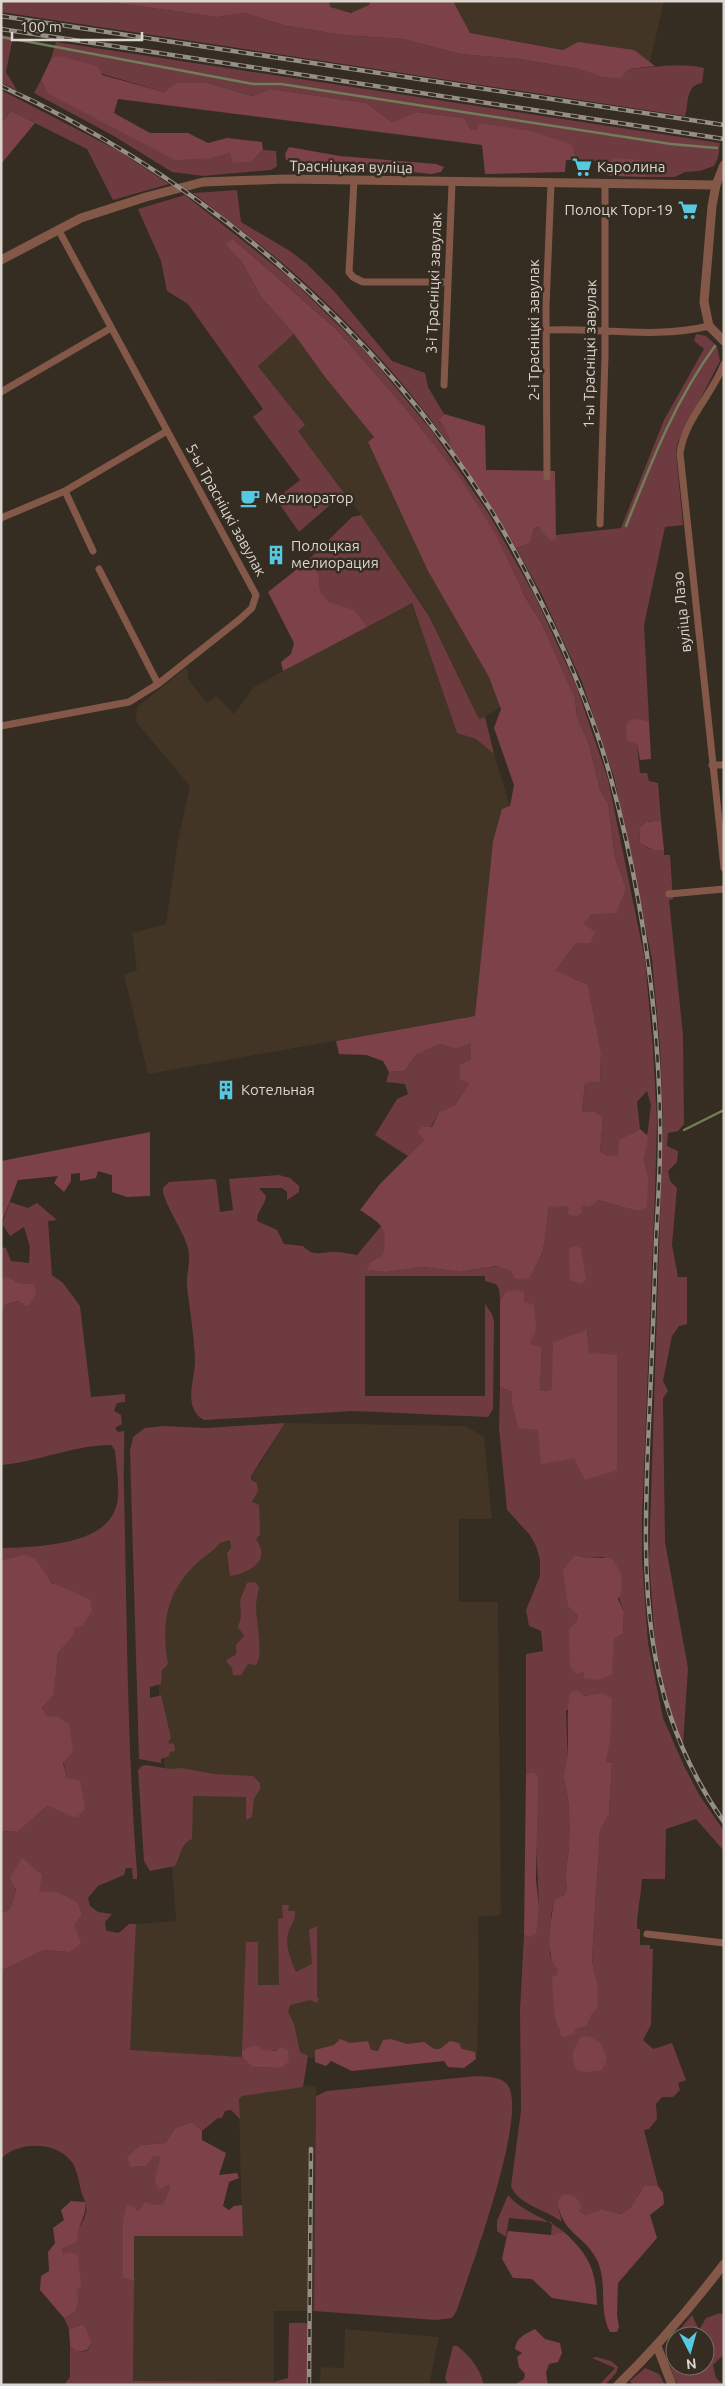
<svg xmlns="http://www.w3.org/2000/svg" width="725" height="2386" viewBox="0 0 725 2386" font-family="Ubuntu,sans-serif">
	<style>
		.built { fill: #423526 }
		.green { fill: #6e3b41; fill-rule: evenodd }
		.forest { fill: #7d4249 }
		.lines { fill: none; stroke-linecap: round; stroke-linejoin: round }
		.stream { stroke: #717e58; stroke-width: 2.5 }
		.minor { stroke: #845848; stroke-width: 7 }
		.tertiary { stroke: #845848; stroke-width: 9 }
		.rail-casing { stroke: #968f87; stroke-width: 4.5 }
		.rail { stroke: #352c22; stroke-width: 2.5; stroke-dasharray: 8; stroke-linecap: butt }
		.labels { text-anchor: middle; stroke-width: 5; stroke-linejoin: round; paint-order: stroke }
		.street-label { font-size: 15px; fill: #dcd6d0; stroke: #352c22 }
		.poi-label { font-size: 15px; fill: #dcd6d0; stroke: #352c22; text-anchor: start }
	</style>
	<rect width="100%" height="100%" fill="#352c22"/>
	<path class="built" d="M290 1H664L649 65Z
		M294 334 325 377 374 437 368 442 428 571 489 676 502 706 485 717 479 719 429 615 361 515 298 431 304 425 258 365Z
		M411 602 457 733 476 739 494 754 510 806 493 841 475 1016 148 1074 124 975 137 970 132 933 166 924 178 840 190 786 136 722 137 707 187 667 188 679 207 703 216 696 234 714 254 687Z
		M285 1423 465 1426 484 1437 492 1519H459V1602H498L501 1915 478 1917 479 1979 477 2054 471 2059 242 2057 130 2050 136 1924 176 1921 152 1597 260 1464Z
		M311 2085 316 2088 314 2311H274V2382L133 2381 134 2236H242L239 2099 242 2096Z
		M345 2329 439 2337 429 2385H319L321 2367 344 2368Z"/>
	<path class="green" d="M1 1H101L217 17 244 13 287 26 343 35 403 39 460 54 520 59 578 69 602 77 621 79 629 69C653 68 679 62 704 68L702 83C685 86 689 103 685 116L1 12Z
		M1 35 13 37 6 72 17 90 1 83Z
		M56 42 720 143 718 158 714 166 700 171 685 172 675 177H645L646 168 607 164 613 176 598 173V161L576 160 573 145 478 123V131L471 130 464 118 418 112 392 122 366 103 270 89 252 96 208 83H176L164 92 51 59Z
		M41 80 47 93 213 158 230 153 252 161 263 150 276 151 277 166 271 170 203 176 172 172 112 135 34 93Z
		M1 90 119 151 169 184 113 200 87 149 11 111 1 123Z
		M237 190 241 222 290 251 307 264 334 291 392 361 425 373 428 387 444 414 439 422 449 431 453 450C408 385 353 326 295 274 262 245 227 220 193 193Z
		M185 195 290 278 369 355 432 431 489 514 536 598 576 685 608 779 645 960 653 1048 657 1122 655 1193 642 1518V1560L648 1643 663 1718 684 1766 700 1796 724 1831V1851L696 1819 666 1829 665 1879H642C641 1896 637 1911 637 1929H640V1945H650V1949H653L651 2025 643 2040 653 2049 672 2043 686 2080 678 2083 680 2090 673 2097H662L656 2104 657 2119 649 2129 644 2130 658 2186H644L631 2207 621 2214 601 2209 586 2215 579 2211 559 2210 562 2222C547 2210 518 2205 511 2186L521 2111 520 2010 524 1935 530 1937 539 1907 533 1772 526 1774V1654L543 1651 541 1631 529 1626 526 1610 540 1576V1560L536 1546 530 1535 507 1510 499 1428 500 1387 512 1392V1405L518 1428 589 1353 587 1330 552 1390 540 1391 542 1347 529 1344 524 1302 506 1292 500 1300 499 1289 496 1284 485 1281V1276H365V1396H485V1304L492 1314 494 1321 493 1409 488 1417 354 1411 204 1420C182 1407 195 1381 195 1360 194 1335 190 1311 187 1287 186 1272 192 1260 187 1245 181 1227 168 1211 163 1192V1188L169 1182 213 1179 216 1180 220 1212 233 1210 229 1179 279 1175 290 1178 299 1186V1192L287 1200V1192L282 1188H259L266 1196C265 1206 257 1210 257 1221L277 1230 284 1244 303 1246C314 1258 322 1251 336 1252 343 1252 350 1254 357 1255L382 1225 386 1238 382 1256 371 1261 368 1270 386 1272 424 1267 460 1272 498 1266 530 1278 543 1251 549 1207 598 1200 637 1211 648 1176 644 1162 651 1105 647 1091 637 1102 640 1129 619 1140 617 1156H608L600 1151 603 1118 582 1112 585 1083 600 1082 601 1052 588 985 556 970 576 943 584 924 592 914 626 888 615 857 608 803 600 790 589 744 577 717 575 698 542 624 429 439 402 404 336 329 233 239 226 244 242 262 261 297 294 334 258 366 305 425 298 431 344 493 299 532 276 499 300 480 253 417 263 409 188 304 167 291 161 261 138 209ZM575 1555 587 1558 604 1557 624 1611 623 1634 614 1639 569 1630 576 1622 578 1615ZM601 1693 610 1743 604 1762 612 1763 609 1814 600 1831 592 1960 597 1983 592 2014 587 2026 559 2032 555 2008 558 1968 550 1955 551 1915 555 1899 564 1895 567 1888C564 1873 568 1861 569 1846 570 1823 570 1798 563 1777L568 1764 566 1711 584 1696Z
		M696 334 706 336 717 346 720 361 678 442 676 452 683 525 665 527 644 625 649 721 640 719 637 743 640 773H647L649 781 658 783 661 820 646 822 639 828 640 843 652 850H664V855H670L673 899 669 900 683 1035 684 1124 678 1131 668 1133 667 1146 678 1151 677 1162 668 1171 670 1181 677 1188 672 1245 678 1277H687V1324L679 1326 672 1336 663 1381 668 1391 663 1398 665 1542 688 1668 683 1745 672 1718 662 1681 655 1642 649 1560 663 1122 660 1047 652 959 614 777 582 682 542 595 516 548 530 543 534 528 539 527 556 539V535L621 528 664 420 704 349 694 341Z
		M361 515 429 616 479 719 485 717 494 754 476 739 457 733 412 603 367 627 355 610 328 603 320 591 319 575 313 564 306 562 352 517Z
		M471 1042V1059L460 1065V1080L469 1084 455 1105 439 1112 424 1140 408 1156 375 1135 397 1099 408 1094 405 1084 386 1082 389 1072 404 1071 416 1055 440 1044 455 1049Z
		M10 1202 28 1208 37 1203 57 1220 48 1221 52 1275 63 1283 80 1306 91 1397 125 1394V1402L117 1403 114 1411 121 1415 122 1424 115 1428 118 1432 124 1431C125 1450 123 1469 124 1488 127 1616 127 1745 137 1872V1879H133L132 1868H126L124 1875 98 1886 88 1898 90 1906 98 1912 112 1914 105 1922 106 1930C122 1935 118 1933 129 1924H136L130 2050 242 2057 252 2067 279 2068 289 2062 281 2047C271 2054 261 2051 251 2046L242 2051 246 1942H258V1985H279L278 1919 283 1918 282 1905H289L288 1911H295C296 1920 290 1925 288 1934 285 1946 291 1961 296 1972L312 1964 309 1930 317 1926V1997L319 1999 317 2003 310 2000 290 2005 288 2012 294 2024 300 2052 308 2056 303 2087 242 2096 239 2099 240 2119 231 2110 225 2111 222 2118H218L202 2131 192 2122 175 2128 165 2143 141 2145 131 2167 147 2166 153 2157 161 2155 170 2187 163 2204 138 2212 123 2278 134 2281 133 2381 274 2382 288 2378 289 2323H307V2385H64L70 2377V2346L77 2352 87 2351 92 2342 84 2324 69 2329 64 2318 76 2312 79 2298 62 2255V2248C71 2238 82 2227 86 2213 88 2207 83 2197 81 2191 79 2182 77 2168 71 2161 56 2141 17 2141 1 2159V1971L44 1950 69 1952 74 1926 82 1915 78 1902 58 1892H39L16 1888 10 1909 1 1913V1831L18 1832 47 1806 75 1818C69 1787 60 1732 42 1708L54 1693 58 1653 75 1634 72 1628 90 1599C79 1594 59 1590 51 1581 28 1558 41 1551 1 1560V1548C35 1547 105 1546 116 1507 121 1493 116 1465 115 1450L111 1445C73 1445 39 1462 1 1465V1313L7 1304 18 1301 27 1307 33 1284 18 1283 8 1276 1 1278V1247L6 1248 11 1261 29 1263 30 1247 24 1227 10 1236 2 1224Z
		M285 1423 251 1476V1480L257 1483 258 1491 252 1502 259 1505 260 1534 256 1539C272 1561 249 1573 230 1576L227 1553 231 1548 230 1540 220 1543C213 1552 205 1555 197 1563 166 1592 161 1624 168 1664L162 1670 161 1684 150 1687V1698L161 1695 171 1738 168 1743 174 1744 175 1751 170 1752 169 1756 161 1759V1763L139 1759 130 1451 133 1437 145 1428 163 1426 206 1428Z
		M255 1582 259 1587C258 1594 256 1600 256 1607 256 1621 264 1654 256 1665L248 1664 241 1675H233L232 1668 226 1661C233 1653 238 1660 236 1645L244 1636 238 1627 241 1617 240 1600 247 1583Z
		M146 1765 170 1769 181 1768 214 1774 253 1776 260 1783V1789L254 1799 252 1817 246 1820V1797L193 1796 192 1839C180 1844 181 1856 175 1866L150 1871 144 1861 138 1770 142 1766Z
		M477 2076C486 2077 498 2076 506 2083 532 2108 468 2275 457 2310L452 2318 436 2320 314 2311 316 2096 327 2091Z
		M508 2195C522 2212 547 2218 564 2232L551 2235 552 2222 509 2218 506 2237 497 2231V2221Z
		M720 2313 724 2316V2354L713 2365 716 2378 724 2385H678C661 2353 670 2340 692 2315L699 2330 706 2318ZM675 2336H705V2366H675Z
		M453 2346H457C471 2357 479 2367 484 2385H448L445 2378Z
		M596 2357 611 2361 618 2367 616 2373 605 2385H599L615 2368 592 2358Z
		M645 2368 659 2374 665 2385H633L630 2381Z"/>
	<path class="forest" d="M101 1H329L330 7 351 13 369 5 371 1H453L470 33 563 50 578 42 634 50 655 66 629 69 621 79 602 77 578 69 520 59 460 54 403 39 343 35 287 26 244 13 217 17Z
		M59 56 97 66 102 75 164 92 176 83H208L252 96 270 89 366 103 392 122 417 112 464 118 471 130H478V123L531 131 573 145 576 160H566L565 172 485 174 482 145 118 99 114 113 150 133H188L208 143 227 138 262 142 263 150 252 161 233 163 230 153 213 158 175 160 47 93 41 80 51 59Z
		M11 111 35 123 1 164V123Z
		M289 147 340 156 436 164 444 167 441 172 431 174 354 166 293 164 286 160 285 154Z
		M614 158 640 160 646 168 645 177 613 176 606 164Z
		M233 239 336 329 402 404 462 481 496 535 524 595 542 624 575 698 577 717 589 744 600 790 608 803 615 857 626 888 616 913 592 914 584 924 595 932 590 943H576L556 970 588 985 601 1052 600 1082 585 1083 582 1112H595L603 1118 600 1151 608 1156H617L619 1140 640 1129 648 1136 644 1161 648 1176 647 1207 637 1211 598 1200 589 1207 581 1205 582 1213 576 1216 568 1214 569 1206 549 1207 543 1251 530 1278 516 1279 511 1271 497 1266 460 1272 424 1267 386 1272 367 1270 371 1261 382 1256C389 1228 383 1225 360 1210L380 1184 424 1140 418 1132 421 1127H432L439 1112 455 1105 469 1084 460 1080V1065L471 1059V1043L455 1049 440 1044 416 1055 404 1071 389 1072 383 1061 366 1055 339 1054 336 1041 475 1016 493 841 502 809 510 806 514 785 494 728 501 709 489 677 428 571 368 442 374 437 325 377 294 334 261 297 242 262 225 244Z
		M444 414 485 426 486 470 555 471 556 539 550 541 539 527 534 528 530 543 516 548C497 514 475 484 454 452 447 440 453 436 439 421Z
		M306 562 313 564 319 575 320 591 328 602 355 610 367 627 283 671 281 662 291 654 294 643 268 592Z
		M640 719 649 721 651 759 640 760 637 744 627 740 626 725 631 720Z
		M661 820 664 850H653L640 843 639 828 646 822Z
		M150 1132V1196L127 1197 112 1192V1175L98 1171 96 1178 80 1181V1173L71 1174V1181L64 1192 54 1183 58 1176 18 1180 1 1224V1161Z
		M574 1246 581 1248 586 1280 580 1284 570 1280 569 1249Z
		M8 1276 18 1283 34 1284 36 1295 27 1307 18 1301 7 1304 1 1313V1278Z
		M517 1290 524 1292V1302L534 1305 536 1329 530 1344 542 1347 540 1391 552 1390 553 1342 587 1330 589 1353 617 1355V1470L585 1480 574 1458 541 1464 538 1430 518 1428 512 1405V1392L500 1387V1300L506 1292Z
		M25 1555 35 1559 52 1583 90 1599 92 1610 83 1625 73 1628 75 1634 58 1653 54 1694 42 1708 48 1717 56 1716 69 1724 73 1751 63 1763 67 1778 80 1781 85 1810 75 1818 47 1806 18 1832 1 1831V1560Z
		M575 1555 587 1558H611C622 1571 626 1584 618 1599L624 1611 623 1634 614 1639 612 1674 599 1680 584 1678V1672L576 1674 570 1667 569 1629 576 1622 578 1615 568 1606 563 1570Z
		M577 1690 584 1696 601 1693 612 1698 610 1743 605 1762 612 1763 609 1814 600 1831 592 1960 597 1983 598 2007 592 2014 587 2026 575 2029 574 2034 563 2037C554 2028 553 1992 552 1977L557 1975 558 1969C544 1959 551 1914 555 1899L564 1895 567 1888C564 1873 568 1861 569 1846 570 1823 570 1798 563 1777 573 1750 564 1721 570 1693Z
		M533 1772 538 1776 536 1880 539 1907 536 1933 530 1937 524 1935 526 1774Z
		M22 1858 42 1875 39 1892H58L78 1902 82 1915 74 1926 81 1943 69 1952 44 1950 1 1971V1913L10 1909 16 1889 10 1878Z
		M588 2036 601 2043 607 2059 602 2070 587 2072 577 2070C569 2057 573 2049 581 2037Z
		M340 2039 350 2043 368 2041 371 2050 378 2051 383 2040 391 2039 407 2044 424 2042 434 2049H440L450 2041 459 2043 462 2049 475 2052 476 2059 464 2068 448 2067 444 2061 352 2071 331 2061 326 2066 315 2062V2050L334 2045Z
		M251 2046H259L261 2050 275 2051 281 2047 288 2050 289 2062 280 2068 252 2067 242 2057V2051Z
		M192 2122 202 2131V2140L226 2153 219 2175 237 2173 239 2178 229 2182 223 2206 229 2210 234 2206 242 2205 243 2236H134V2281L123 2278V2221L127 2205 133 2206 138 2212 145 2202 154 2205 163 2204 170 2187 169 2184 159 2190 155 2180 161 2156 153 2157 147 2166 131 2167 127 2157 141 2145 165 2143 175 2128Z
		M644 2186H658L663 2193 664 2204 650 2215 657 2238 618 2283 617 2315 619 2327 617 2332H610C598 2310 608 2283 597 2260 583 2233 561 2234 558 2201L562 2195C573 2194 576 2197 582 2206L579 2211 586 2215 601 2209 621 2214 631 2207Z
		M71 2201 85 2202C88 2217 75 2227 77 2242L62 2248V2255L69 2252 78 2255 81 2287 76 2289 79 2298 76 2312 64 2318 40 2290 41 2276 49 2271 48 2252 55 2243 53 2228 64 2220 61 2210Z
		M508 2231 551 2235 564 2232C590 2256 596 2270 597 2305L552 2298 532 2279 513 2278 502 2259Z
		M84 2324 92 2342 87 2350 77 2352 70 2346 69 2329Z
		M535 2329 545 2339 560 2343 562 2353 558 2362 549 2364 546 2373 548 2385H514L524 2379 525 2374 519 2367 517 2357 522 2353 515 2349C516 2337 526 2334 535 2329Z"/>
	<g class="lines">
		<path class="stream" d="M1 37 12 39
			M19 40 253 84H281L671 144 717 148
			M626 526C651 463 675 400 715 346
			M684 1130 724 1110"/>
		<path class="minor" d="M354 181 349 272 353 277 363 282H448
			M548 330C601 328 657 339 709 326
			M724 364C712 395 685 419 680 453L724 868
			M444 385 452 183
			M1 392 111 328
			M547 477 546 307 551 184
			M65 491 93 551
			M1 518 65 491 167 431
			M600 524 605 356V184
			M99 569 158 684
			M1 726 129 702 158 684 240 619 252 608 256 595 58 229
			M712 765H724
			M669 894 724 889
			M647 1934 724 1943"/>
		<path class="tertiary" d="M724 165 716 185 712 206 704 302 709 326 724 341
			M1 260 81 218 146 197 203 182 285 179 716 185
			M657 2346 672 2385
			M618 2385C657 2347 691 2307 724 2264"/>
		<defs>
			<path id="rail" d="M1 16 724 125
				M1 29 724 139
				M1 86C199 176 377 328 492 512 517 552 538 595 558 637 579 683 598 731 611 779 641 890 658 1006 660 1120 661 1160 658 1201 656 1241 654 1309 651 1376 648 1444 643 1583 640 1703 724 1822
				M309 2385 311 2149"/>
		</defs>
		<use href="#rail" class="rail-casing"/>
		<use href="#rail" class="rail"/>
	</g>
	<defs>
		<symbol id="supermarket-bare" viewBox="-9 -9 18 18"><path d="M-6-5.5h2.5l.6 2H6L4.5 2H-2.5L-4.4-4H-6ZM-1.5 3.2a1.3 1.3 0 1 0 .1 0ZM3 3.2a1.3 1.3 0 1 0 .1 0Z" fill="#56c9e1" stroke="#352c22" stroke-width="2.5" paint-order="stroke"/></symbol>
		<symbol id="cafe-bare" viewBox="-9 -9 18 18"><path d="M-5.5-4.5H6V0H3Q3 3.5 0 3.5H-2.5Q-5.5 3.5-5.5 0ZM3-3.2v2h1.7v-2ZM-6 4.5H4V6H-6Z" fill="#56c9e1" stroke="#352c22" stroke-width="2.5" paint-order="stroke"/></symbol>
		<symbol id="building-bare" viewBox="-9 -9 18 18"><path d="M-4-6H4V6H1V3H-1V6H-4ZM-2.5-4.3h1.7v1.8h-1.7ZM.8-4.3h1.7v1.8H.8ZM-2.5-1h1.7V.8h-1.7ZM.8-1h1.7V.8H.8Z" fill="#56c9e1" stroke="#352c22" stroke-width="2.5" paint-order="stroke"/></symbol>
	</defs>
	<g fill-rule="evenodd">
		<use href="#supermarket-bare" x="568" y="153" width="28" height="28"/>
		<use href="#supermarket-bare" x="674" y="196" width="28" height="28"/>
		<use href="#cafe-bare" x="236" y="484" width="28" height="28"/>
		<use href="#building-bare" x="262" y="541" width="28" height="28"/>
		<use href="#building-bare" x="212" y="1076" width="28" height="28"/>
	</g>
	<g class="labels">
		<g class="street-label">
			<text transform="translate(351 167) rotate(1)" y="5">Трасніцкая вуліца</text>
			<text transform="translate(434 283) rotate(-88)" y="5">3-і Трасніцкі завулак</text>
			<text transform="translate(534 330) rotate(-90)" y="5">2-і Трасніцкі завулак</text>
			<text transform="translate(590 354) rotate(-89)" y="5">1-ы Трасніцкі завулак</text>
			<text transform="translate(226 510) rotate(61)" y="5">5-ы Трасніцкі завулак</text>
			<text transform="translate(682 612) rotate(-96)" y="5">вуліца Лазо</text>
		</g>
		<g class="poi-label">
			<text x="597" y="172">Каролина</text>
			<text x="673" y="215" text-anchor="end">Полоцк Торг-19</text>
			<text x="265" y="503">Мелиоратор</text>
			<text x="291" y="551">Полоцкая<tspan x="291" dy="17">мелиорация</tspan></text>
			<text x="241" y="1095">Котельная</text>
		</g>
	</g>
	<rect width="725" height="2386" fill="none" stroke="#dcd6d0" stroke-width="5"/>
	<g transform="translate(690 2351) rotate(174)"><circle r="24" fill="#352c22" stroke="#787068"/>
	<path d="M0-4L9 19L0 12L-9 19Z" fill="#56c9e1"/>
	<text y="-8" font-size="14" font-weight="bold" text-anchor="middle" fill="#dcd6d0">N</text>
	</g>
	<path d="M12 32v8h130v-8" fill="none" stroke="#dcd6d0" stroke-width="2.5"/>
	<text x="20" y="32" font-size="15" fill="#dcd6d0" stroke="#352c22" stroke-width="4" paint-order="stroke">100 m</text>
</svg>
